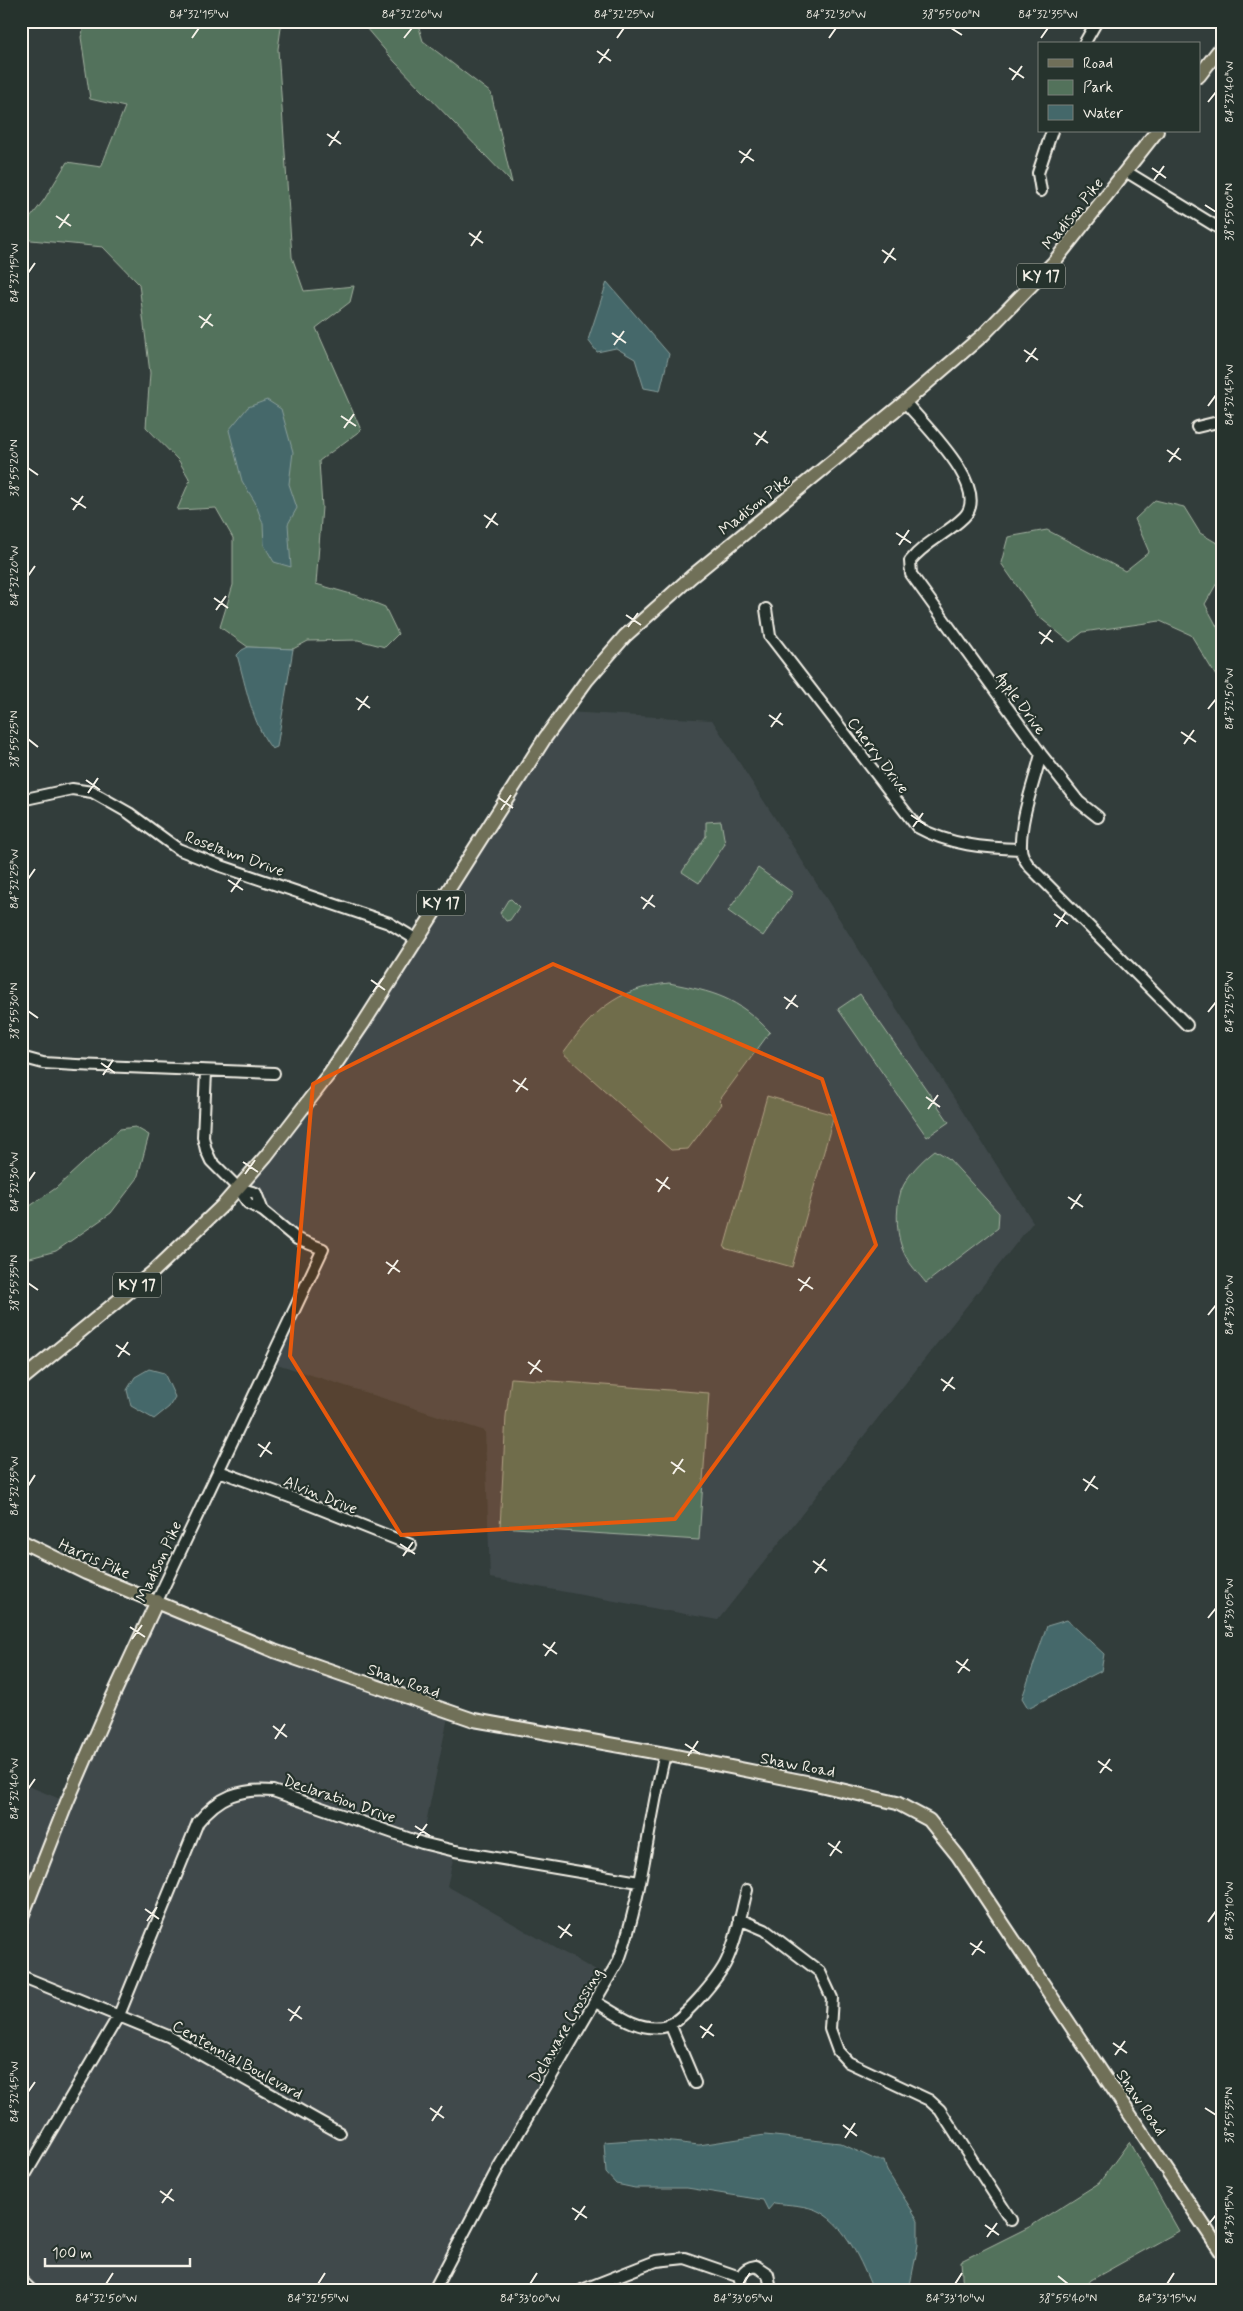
<svg xmlns="http://www.w3.org/2000/svg" width="1243" height="2311" viewBox="0 0 1243 2311" font-family="Mynerve,sans-serif">
	<style>
		.built { fill: #414a4c }
		.green { fill: #53725b; stroke: #a4b2a2 }
		.water { fill: #44686a; stroke: #8a9f9c }
		.lines { fill: none; stroke-linecap: round; stroke-linejoin: round }
		.minor-casing { stroke: #f4f1e8; stroke-width: 14 }
		.major-casing { stroke: #f4f1e8; stroke-width: 16 }
		.minor { stroke: #26332d; stroke-width: 10 }
		.major { stroke: #706f59; stroke-width: 12 }
		.marked { fill: #e8590c; fill-opacity: 0.2; stroke: #e8590c; stroke-width: 4; stroke-linejoin: round }
		.ticks { fill: none; stroke: #f4f1e8; stroke-width: 2 }
		.labels { text-anchor: middle; stroke-width: 4.5; stroke-linejoin: round; paint-order: stroke }
		.shield { fill: #26332d; stroke: #b6b8b0; stroke-width: 1 }
		.shield-label { font-size: 15px; font-weight: bold; fill: #f4f1e8 }
		.street-label { font-size: 16px; fill: #f4f1e8; stroke: #26332d }
		.neatline { fill: none; stroke: #f4f1e8; stroke-width: 2 }
		.ticks-label { font-size: 12px; text-anchor: middle; fill: #f4f1e8 }
	</style>
	<rect width="100%" height="100%" fill="#323d3b"/>
	<filter id="ink" filterUnits="userSpaceOnUse"><feTurbulence type="fractalNoise" baseFrequency=".02" numOctaves="2"/><feDisplacementMap in="SourceGraphic" scale="10" xChannelSelector="R" yChannelSelector="G"/><feConvolveMatrix kernelMatrix="1 2 1 2 8 2 1 2 1" color-interpolation-filters="sRGB"/></filter>
	<g filter="url(#ink)">
		<path class="built" d="M564 712 712 720 1033 1222 718 1620 490 1578 485 1431 271 1362 323 1249 281 1228 238 1188 293 1122Z
			M157 1601 449 1712 422 1842 455 1851 447 1886 610 1979 506 2167 434 2290H21V1783L67 1802Z"/>
		<path class="green" d="M86 21H282L278 49 292 257 304 291 354 286 350 302 316 328 361 430 319 461 322 507 316 584 358 596 385 607 398 634 385 647 358 640 308 641 293 649 248 647 220 627 233 585V538L216 508 177 510 190 480 179 461 146 427 150 373 139 284 103 247 21 239V230L44 200 67 162 101 167 125 107 90 99 81 37Z
			M360 21H417L423 41 491 93 512 183 395 62Z
			M1155 500 1184 507 1200 533 1222 546V574L1205 604 1222 636V676H1216L1191 635 1160 621 1083 632 1070 642 1038 616 1001 563 1008 537 1047 530 1125 571 1149 552 1135 519Z
			M721 821 725 844 699 883 682 872 706 836V822Z
			M758 868 793 893 763 936 728 911Z
			M511 899 519 907 510 920 506 921 500 913 508 900Z
			M669 983C714 992 737 997 770 1032L719 1101 722 1104 688 1149 671 1150 563 1053C593 1012 615 989 669 983Z
			M860 994 949 1122 927 1137 838 1009Z
			M767 1096 834 1115 792 1267 724 1248Z
			M135 1127 149 1135 137 1179 111 1213 56 1251 30 1258 21 1263V1207L30 1206 56 1188 120 1129Z
			M935 1150 948 1158 999 1213 998 1228 926 1283C919 1274 910 1265 905 1255 896 1238 895 1210 901 1191 907 1175 922 1160 935 1150Z
			M511 1378 709 1393 699 1540 500 1527 506 1416Z
			M1129 2142 1179 2231 1091 2280 1083 2290H963L961 2261 1031 2226 1099 2183Z"/>
		<path class="water" d="M607 282 669 354 660 391 644 388 635 359 616 348 597 352 588 340Z
			M267 400 281 409 293 452 289 484 297 508 288 524 291 567 274 562 264 545 263 524 255 502 242 481 229 430 248 407Z
			M248 647 293 649 277 747 272 749C252 724 246 686 237 655L242 650Z
			M149 1369 164 1373 175 1397 169 1407 154 1419 131 1406 127 1390 135 1377Z
			M1067 1620 1104 1654 1101 1671 1028 1708 1022 1698 1047 1626Z
			M765 2135 840 2143 876 2160H884L887 2171 918 2220V2245L909 2290H873C861 2262 847 2227 820 2212 808 2205 788 2205 774 2203L768 2210 763 2200 687 2188H635L616 2184 606 2173 604 2142 646 2139 699 2145Z"/>
		<g class="lines">
			<defs>
				<path id="minor" d="M1084 44 1097 21
					M1127 172 1222 230
					M1041 191 1038 173 1052 131
					M905 402C924 425 992 489 964 517 947 534 925 542 910 561L911 574 1041 754C1034 784 1020 817 1021 848 1021 855 1025 860 1029 866L1187 1025
					M1197 427 1222 421
					M766 609 770 636 917 827C949 845 985 848 1021 849
					M1041 754 1079 802 1098 817
					M21 800 72 789 92 792 129 813 178 849 218 865 389 923 417 940
					M21 1057 43 1063 76 1065 274 1073
					M238 1188 256 1193 263 1211
					M219 1471 298 1500 411 1545
					M157 1601 323 1249 297 1239 263 1211 248 1203 238 1188 211 1161 206 1150 203 1137 206 1072
					M739 1919 765 1930 820 1972 832 1998 830 2029 838 2051 848 2062 929 2100 940 2110 1011 2220
					M21 1976 168 2036 340 2133
					M596 2002C616 2014 638 2031 663 2027 680 2025 720 1976 727 1960 737 1939 741 1913 747 1890
					M670 2024 695 2083
					M21 2182 119 2015 198 1822C219 1796 240 1788 273 1791L422 1843 455 1851 639 1882
					M21 2280 31 2290
					M434 2290 498 2168 619 1960C643 1894 648 1822 665 1754
					M582 2290 656 2261 685 2258 740 2277
					M742 2290C737 2278 742 2268 756 2266L768 2274 770 2284 768 2290"/>
				<path id="major" d="M1199 76 1222 46
					M21 1380 153 1272 224 1204 266 1156 329 1074 363 1024 545 738 587 680 625 636 691 577 905 402 983 335 1054 262 1157 131
					M21 1541 86 1573 274 1651 474 1720 665 1754 811 1783 897 1803 929 1820 958 1856 1222 2253
					M21 1919 67 1802 113 1696 157 1601"/>
			</defs>
			<use href="#minor" class="minor-casing"/>
			<use href="#major" class="major-casing"/>
			<use href="#minor" class="minor"/>
			<use href="#major" class="major"/>
		</g>
	</g>
	<path class="marked" d="M553 964 822 1079 876 1245 675 1519 401 1535 290 1356 313 1084Z"/>
	<path class="ticks" d="M951 28 962 35M192 38 199 28M404 38 412 28M617 38 624 28M829 38 836 28M1041 38 1048 28M597 51 611 61M599 63 609 49M1009 68 1024 78M1012 80 1022 66M1208 102 1216 92M327 134 341 144M329 146 339 131M739 151 754 161M741 163 751 149M1152 168 1166 178M1154 180 1164 166M1205 205 1216 212M56 216 71 226M59 228 69 214M469 233 483 243M471 246 481 231M882 250 896 260M884 263 894 248M28 273 35 263M199 316 213 326M201 328 211 314M612 333 626 343M614 345 624 331M1024 350 1038 360M1026 362 1036 348M1208 406 1216 395M341 416 356 426M344 428 354 414M754 433 768 443M756 445 766 431M1167 450 1181 460M1169 462 1179 448M28 468 38 475M71 498 86 508M73 510 83 496M484 515 498 525M486 528 496 513M896 533 911 543M899 545 909 530M28 576 35 566M214 598 228 608M216 610 226 596M626 615 641 625M628 627 638 613M1039 632 1053 642M1041 644 1051 630M356 698 370 708M1208 709 1216 699M358 710 368 696M769 715 783 725M771 727 781 713M1181 732 1196 742M28 739 38 747M1184 744 1194 730M86 780 100 790M88 793 98 778M499 798 513 808M501 810 511 795M911 815 926 825M913 827 923 813M28 879 35 869M228 880 243 890M231 892 241 878M641 897 655 907M643 909 653 895M1054 914 1068 924M1056 927 1066 912M371 980 385 990M373 992 383 978M784 997 798 1007M786 1009 796 995M28 1011 38 1018M1208 1012 1216 1002M101 1063 115 1073M103 1075 113 1060M513 1080 528 1090M516 1092 526 1078M926 1097 940 1107M928 1109 938 1095M243 1162 258 1172M245 1174 255 1160M656 1179 670 1189M28 1182 35 1172M658 1192 668 1177M1068 1197 1083 1207M1071 1209 1081 1194M386 1262 400 1272M388 1274 398 1260M798 1279 813 1289M28 1283 38 1290M800 1291 810 1277M1208 1315 1216 1305M116 1345 130 1355M118 1357 128 1342M528 1362 542 1372M530 1374 540 1360M941 1379 955 1389M943 1391 953 1377M258 1444 272 1454M260 1457 270 1442M671 1462 685 1472M673 1474 683 1459M1083 1479 1098 1489M28 1486 35 1475M1085 1491 1095 1476M400 1544 415 1554M403 1556 413 1542M813 1561 827 1571M815 1573 825 1559M1208 1618 1216 1608M130 1627 145 1637M132 1639 142 1625M543 1644 557 1654M545 1656 555 1642M956 1661 970 1671M958 1673 968 1659M273 1726 287 1737M275 1739 285 1724M685 1744 700 1754M688 1756 698 1741M1098 1761 1112 1771M1100 1773 1110 1759M28 1789 35 1779M415 1826 430 1836M417 1838 427 1824M828 1843 842 1853M830 1856 840 1841M145 1909 159 1919M147 1921 157 1907M1208 1922 1216 1911M558 1926 572 1936M560 1938 570 1924M970 1943 985 1953M972 1955 982 1941M288 2009 302 2019M290 2021 300 2006M700 2026 714 2036M702 2038 712 2024M1113 2043 1127 2053M1115 2055 1125 2041M28 2092 35 2082M430 2108 444 2118M1205 2108 1216 2115M432 2121 442 2106M843 2125 857 2136M845 2138 855 2123M160 2191 174 2201M162 2203 172 2189M572 2208 587 2218M575 2220 585 2206M985 2225 999 2235M1208 2225 1216 2215M987 2237 997 2223M1058 2276 1068 2284M106 2284 113 2273M318 2284 325 2273M530 2284 537 2273M743 2284 750 2273M955 2284 962 2273M1167 2284 1174 2273"/>
	<g class="labels">
		<g class="shield">
			<rect x="1017" y="263.5" width="48" height="25" rx="4"/>
			<rect x="417" y="890.5" width="48" height="25" rx="4"/>
			<rect x="113" y="1272.5" width="48" height="25" rx="4"/>
		</g>
		<g class="shield-label">
			<text x="1041" y="281">KY 17</text>
			<text x="441" y="908">KY 17</text>
			<text x="137" y="1290">KY 17</text>
		</g>
		<g class="street-label">
			<text transform="translate(1072 213) rotate(-51)" y="6">Madison Pike</text>
			<text transform="translate(754 504) rotate(-39)" y="6">Madison Pike</text>
			<text transform="translate(1022 703) rotate(54)" y="6">Apple Drive</text>
			<text transform="translate(879 755) rotate(53)" y="6">Cherry Drive</text>
			<text transform="translate(235 853) rotate(20)" y="6">Roselawn Drive</text>
			<text transform="translate(321 1494) rotate(22)" y="6">Alvin Drive</text>
			<text transform="translate(95 1558) rotate(24)" y="6">Harris Pike</text>
			<text transform="translate(158 1561) rotate(-65)" y="6">Madison Pike</text>
			<text transform="translate(404 1680) rotate(19)" y="6">Shaw Road</text>
			<text transform="translate(798 1764) rotate(11)" y="6">Shaw Road</text>
			<text transform="translate(340 1798) rotate(19)" y="6">Declaration Drive</text>
			<text transform="translate(565 2025) rotate(-60)" y="6">Delaware Crossing</text>
			<text transform="translate(238 2059) rotate(29)" y="6">Centennial Boulevard</text>
			<text transform="translate(1142 2102) rotate(56)" y="6">Shaw Road</text>
		</g>
	</g>
	<rect width="1243" height="2311" fill="none" stroke="#26332d" stroke-width="55"/>
	<rect x="1038" y="42" width="162" height="90" fill="#26332d" stroke="#787f78"/>
	<rect x="1048" y="59" width="25" height="8" fill="#706f59" stroke="#787f78"/>
	<text x="1083" y="68" font-size="15" fill="#f4f1e8">Road</text>
	<rect x="1048" y="80" width="25" height="15" fill="#53725b" stroke="#787f78"/>
	<text x="1083" y="92" font-size="15" fill="#f4f1e8">Park</text>
	<rect x="1048" y="105" width="25" height="15" fill="#44686a" stroke="#787f78"/>
	<text x="1083" y="118" font-size="15" fill="#f4f1e8">Water</text>
	<path d="M45 2258v8h145v-8" fill="none" stroke="#f4f1e8" stroke-width="2.5"/>
	<text x="52" y="2258" font-size="15" fill="#f4f1e8" stroke="#26332d" stroke-width="4" paint-order="stroke">100 m</text>
	<rect x="28" y="28" width="1188" height="2256" class="neatline"/>
	<g class="ticks-label">
		<text x="199" y="18">84°32'15"W</text>
		<text x="412" y="18">84°32'20"W</text>
		<text x="624" y="18">84°32'25"W</text>
		<text x="836" y="18">84°32'30"W</text>
		<text x="951" y="18">38°55'00"N</text>
		<text x="1048" y="18">84°32'35"W</text>
		<text transform="translate(1229 92) rotate(-90)" y="4">84°32'40"W</text>
		<text transform="translate(1229 212) rotate(-90)" y="4">38°55'00"N</text>
		<text transform="translate(14 273) rotate(-90)" y="4">84°32'15"W</text>
		<text transform="translate(1229 395) rotate(-90)" y="4">84°32'45"W</text>
		<text transform="translate(14 468) rotate(-90)" y="4">38°55'20"N</text>
		<text transform="translate(14 576) rotate(-90)" y="4">84°32'20"W</text>
		<text transform="translate(1229 699) rotate(-90)" y="4">84°32'50"W</text>
		<text transform="translate(14 739) rotate(-90)" y="4">38°55'25"N</text>
		<text transform="translate(14 879) rotate(-90)" y="4">84°32'25"W</text>
		<text transform="translate(1229 1002) rotate(-90)" y="4">84°32'55"W</text>
		<text transform="translate(14 1011) rotate(-90)" y="4">38°55'30"N</text>
		<text transform="translate(14 1182) rotate(-90)" y="4">84°32'30"W</text>
		<text transform="translate(14 1283) rotate(-90)" y="4">38°55'35"N</text>
		<text transform="translate(1229 1305) rotate(-90)" y="4">84°33'00"W</text>
		<text transform="translate(14 1486) rotate(-90)" y="4">84°32'35"W</text>
		<text transform="translate(1229 1608) rotate(-90)" y="4">84°33'05"W</text>
		<text transform="translate(14 1789) rotate(-90)" y="4">84°32'40"W</text>
		<text transform="translate(1229 1911) rotate(-90)" y="4">84°33'10"W</text>
		<text transform="translate(14 2092) rotate(-90)" y="4">84°32'45"W</text>
		<text transform="translate(1229 2115) rotate(-90)" y="4">38°55'35"N</text>
		<text transform="translate(1229 2215) rotate(-90)" y="4">84°33'15"W</text>
		<text x="106" y="2302">84°32'50"W</text>
		<text x="318" y="2302">84°32'55"W</text>
		<text x="530" y="2302">84°33'00"W</text>
		<text x="743" y="2302">84°33'05"W</text>
		<text x="955" y="2302">84°33'10"W</text>
		<text x="1068" y="2302">38°55'40"N</text>
		<text x="1167" y="2302">84°33'15"W</text>
	</g>
</svg>
